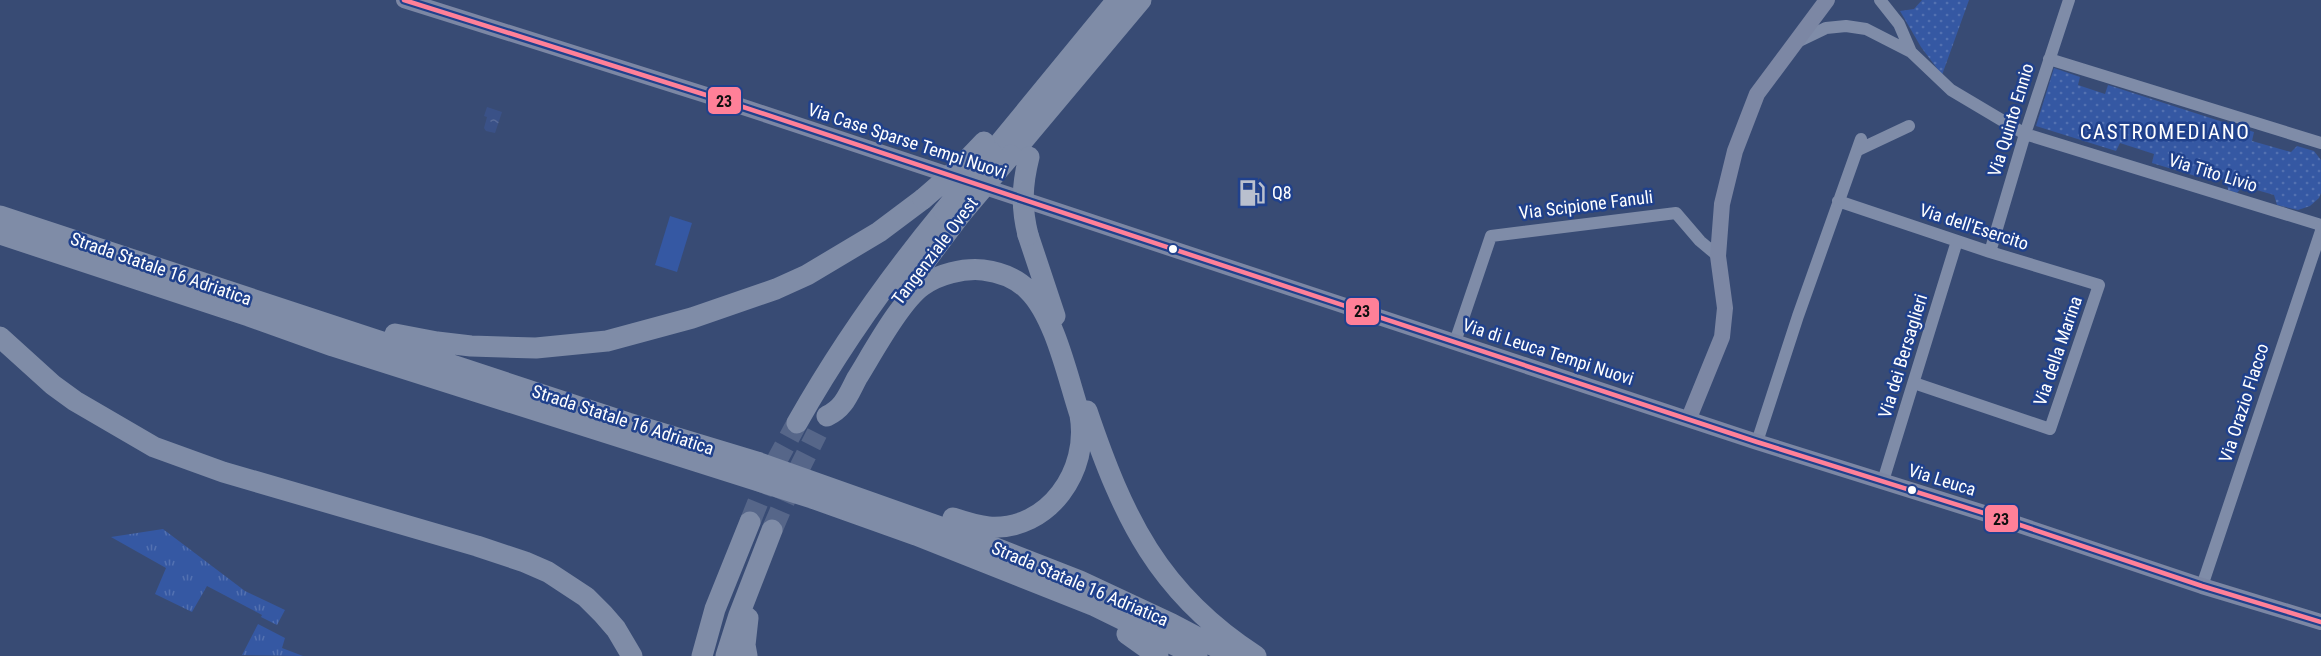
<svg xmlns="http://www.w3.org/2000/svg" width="2321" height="656" viewBox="0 0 2321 656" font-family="'Roboto Condensed',sans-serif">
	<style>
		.grass { fill: url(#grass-tufts) }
		.park { fill: url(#park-dots) }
		.pitch { fill: #3558a3 }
		.water { fill: url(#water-ripples) }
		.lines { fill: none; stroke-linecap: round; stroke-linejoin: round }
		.highway-tunnel { stroke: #566689; stroke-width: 21; stroke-dasharray: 21 10; stroke-linecap: butt }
		.street { stroke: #7f8ca8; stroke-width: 12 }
		.secondary { stroke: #7c87a4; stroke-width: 16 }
		.highway { stroke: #7f8ca7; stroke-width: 21 }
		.highway-bridge { stroke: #7f8ca7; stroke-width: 21 }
		.bus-1-casing { stroke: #20418c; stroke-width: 9 }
		.bus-1 { stroke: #ff8098; stroke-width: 4.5 }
		.bus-dot { fill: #fff; stroke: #20418c; stroke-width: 2 }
		.labels { text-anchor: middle; stroke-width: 5; stroke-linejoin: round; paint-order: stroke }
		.street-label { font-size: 18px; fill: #fff; stroke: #20418c }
		.poi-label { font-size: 18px; fill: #fff; stroke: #20418c; text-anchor: start }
		.quarter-label { font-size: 21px; letter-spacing: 1.5px; fill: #fff; stroke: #20418c }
		.line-badge { stroke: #20418c; stroke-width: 2 }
		.pale-badge-label { font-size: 16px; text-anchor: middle; font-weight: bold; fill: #111 }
	</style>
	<defs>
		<pattern id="grass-tufts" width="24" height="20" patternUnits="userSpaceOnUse" patternTransform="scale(1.5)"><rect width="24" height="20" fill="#3558a3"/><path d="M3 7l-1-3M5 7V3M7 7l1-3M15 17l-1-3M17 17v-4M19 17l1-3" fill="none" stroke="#5371b1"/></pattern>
		<pattern id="park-dots" width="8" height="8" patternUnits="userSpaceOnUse" patternTransform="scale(1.5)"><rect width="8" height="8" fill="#3558a3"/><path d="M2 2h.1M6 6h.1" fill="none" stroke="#5371b1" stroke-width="1.8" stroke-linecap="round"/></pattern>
		<pattern id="water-ripples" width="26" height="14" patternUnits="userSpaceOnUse" patternTransform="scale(1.5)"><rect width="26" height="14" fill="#3a5187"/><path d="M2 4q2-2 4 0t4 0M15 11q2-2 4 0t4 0" fill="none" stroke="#586b99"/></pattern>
	</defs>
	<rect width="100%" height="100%" fill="#384b74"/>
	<path class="grass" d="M163 529 245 591 285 610 277 625 261 617 262 615 207 586 192 612 155 594 166 568 111 537Z
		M258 624 285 638 282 648 303 656 242 655Z"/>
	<path class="park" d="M1922 0H1969L1942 75 1921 47 1900 11 1914 9Z
		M2054 68 2080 77 2078 85 2105 94 2108 85 2254 132 2252 141 2291 152 2297 146 2314 151 2321 160V193L2319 198 2310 206 2298 210 2277 205 2274 195 2243 186 2237 193 2228 190 2227 181 2205 174 2199 177 2152 163 2154 154 2120 143 2116 151 2036 126Z"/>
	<path class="pitch" d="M670 216 692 223 677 272 655 265Z"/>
	<path class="water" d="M487 107 502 112 495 133 486 131 484 128 487 117 484 116Z"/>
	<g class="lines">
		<path class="highway-tunnel" d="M750 522 768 477 797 423
			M772 530 793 481 817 433"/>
		<path class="street" d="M1880 0 1899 24 1911 52
			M1799 41 1826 28 1846 26 1866 29 1911 52 1951 90 2025 134 2321 225
			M2049 59 2321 143
			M1858 150 1909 126
			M1838 201 1990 252 2099 285 2050 429 1914 383
			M1990 252 2025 134 2069 0
			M1455 342 1491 236 1676 213 1700 241 1718 256
			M1757 442 1798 316 1861 139
			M1883 481 1957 241
			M2202 586 2321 231"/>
		<path class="secondary" d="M404 0 725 101 1757 442 1990 515 2202 586 2321 622
			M1689 418 1722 337 1725 308 1718 256 1722 204 1735 151 1757 94 1827 0"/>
		<path class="highway" d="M994 150 1117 0
			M1011 155 1141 0
			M0 216 628 423 757 462 960 534 1080 581 1172 624 1233 656
			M0 234 249 316 333 346 812 498 916 535 1095 606 1197 656
			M1028 235 1055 316
			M901 294 961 214
			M395 334 437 342 471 346 536 348 607 341 692 318 776 289 807 275 879 232 923 199
			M0 337 53 385 75 401 154 447 223 472 477 546 525 562 548 572 586 597 603 614 616 629 632 656
			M1087 411C1123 517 1158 593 1256 656
			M827 416C844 408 848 395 857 378 872 354 900 302 922 286 938 274 964 268 983 270 999 272 1016 278 1028 290 1055 316 1068 379 1080 415 1090 470 1049 531 989 527 977 526 965 522 953 518
			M797 423C841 345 887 280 944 211
			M1127 634 1158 656
			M702 656 715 609 750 522
			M726 656 739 615 772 530
			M747 656 745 645 748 618"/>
		<path class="highway-bridge" d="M923 199 961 166 984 142
			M944 211 991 152
			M961 214 1011 155
			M1028 235C1021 207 1022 185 1029 157"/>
		<defs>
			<path id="bus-1" d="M404 0 725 101 1757 442 1990 515 2202 586 2321 622"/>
		</defs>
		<use href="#bus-1" class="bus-1-casing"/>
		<use href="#bus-1" class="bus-1"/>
	</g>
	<defs>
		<symbol id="fuel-bare" viewBox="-9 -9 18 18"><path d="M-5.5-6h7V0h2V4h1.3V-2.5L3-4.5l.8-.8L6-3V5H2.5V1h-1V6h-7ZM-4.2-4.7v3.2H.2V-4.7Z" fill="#b9c0ce" stroke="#20418c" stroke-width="2.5" paint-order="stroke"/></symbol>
	</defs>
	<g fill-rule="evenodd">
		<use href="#fuel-bare" x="1233" y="174" width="38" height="38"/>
	</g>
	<g class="bus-dot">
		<circle cx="1173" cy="249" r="5"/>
		<circle cx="1912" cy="490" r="5"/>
	</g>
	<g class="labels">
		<g class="street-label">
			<text transform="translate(2011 120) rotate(-73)" y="6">Via Quinto Ennio</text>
			<text transform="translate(907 141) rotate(18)" y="6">Via Case Sparse Tempi Nuovi</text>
			<text transform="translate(2213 173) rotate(17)" y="6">Via Tito Livio</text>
			<text transform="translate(1586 205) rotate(-7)" y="6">Via Scipione Fanuli</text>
			<text transform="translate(1974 227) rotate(18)" y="6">Via dell'Esercito</text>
			<text transform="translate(935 251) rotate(-53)" y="6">Tangenziale Ovest</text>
			<text transform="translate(161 269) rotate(19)" y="6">Strada Statale 16 Adriatica</text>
			<text transform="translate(2058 351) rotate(-71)" y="6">Via della Marina</text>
			<text transform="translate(1548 352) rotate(18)" y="6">Via di Leuca Tempi Nuovi</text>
			<text transform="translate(1903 356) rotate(-73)" y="6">Via dei Bersaglieri</text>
			<text transform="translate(2244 403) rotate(-72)" y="6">Via Orazio Flacco</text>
			<text transform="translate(623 420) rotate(18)" y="6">Strada Statale 16 Adriatica</text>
			<text transform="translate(1942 480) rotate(17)" y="6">Via Leuca</text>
			<text transform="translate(1080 584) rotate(23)" y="6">Strada Statale 16 Adriatica</text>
		</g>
		<g class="poi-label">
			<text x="1272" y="199">Q8</text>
		</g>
		<g class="quarter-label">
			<text x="2165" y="139">CASTROMEDIANO</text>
		</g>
	</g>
	<g class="line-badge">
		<rect x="707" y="86" width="35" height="29" rx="6" fill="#ff8098"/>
		<rect x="1345" y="297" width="35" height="29" rx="6" fill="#ff8098"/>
		<rect x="1984" y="504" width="35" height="29" rx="6" fill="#ff8098"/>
	</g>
	<g class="pale-badge-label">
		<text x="724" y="107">23</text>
		<text x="1362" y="317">23</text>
		<text x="2001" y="525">23</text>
	</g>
</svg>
